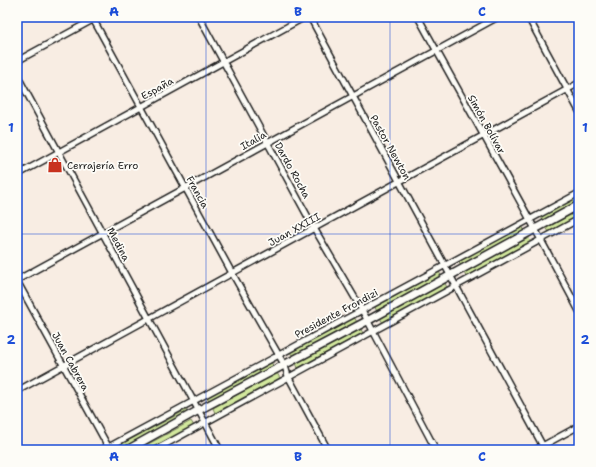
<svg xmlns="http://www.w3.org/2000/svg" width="596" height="467" viewBox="0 0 596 467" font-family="'Shantell Sans',sans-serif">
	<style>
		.green { fill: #d2e89d; stroke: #77825c }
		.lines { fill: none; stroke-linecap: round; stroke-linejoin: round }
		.street-casing { stroke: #1c1c1c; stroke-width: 8 }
		.secondary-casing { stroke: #1c1c1c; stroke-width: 10 }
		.street { stroke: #fdfcf7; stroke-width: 5 }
		.secondary { stroke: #fdfcf7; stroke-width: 7 }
		.grid { fill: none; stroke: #1d4ed8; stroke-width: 1; stroke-opacity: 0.55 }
		.labels { text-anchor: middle; stroke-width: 3.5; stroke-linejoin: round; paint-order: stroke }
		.street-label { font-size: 10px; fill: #1c1c1c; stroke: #fdfcf7 }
		.poi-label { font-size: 10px; fill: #1c1c1c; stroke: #fdfcf7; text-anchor: start }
		.neatline { fill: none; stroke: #1d4ed8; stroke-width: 1.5 }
		.grid-label { font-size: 13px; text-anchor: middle; font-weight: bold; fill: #1d4ed8 }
	</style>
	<rect width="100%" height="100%" fill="#f8ede3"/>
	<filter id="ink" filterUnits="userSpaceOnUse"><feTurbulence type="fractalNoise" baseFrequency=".025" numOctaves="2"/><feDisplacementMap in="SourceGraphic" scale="8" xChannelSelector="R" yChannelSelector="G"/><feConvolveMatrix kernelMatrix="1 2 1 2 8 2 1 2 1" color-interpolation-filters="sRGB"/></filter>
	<g filter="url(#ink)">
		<path class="green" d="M579 195V201L543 221 541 216Z
			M579 209V215L549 232 546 227Z
			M522 226 525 231 461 266 458 261Z
			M528 237 531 242 466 277 464 272Z
			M439 272 442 277 377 312 375 307Z
			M445 283 447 288 383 323 380 318Z
			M354 317 357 322 293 357 290 352Z
			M360 328 363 333 298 368 296 363Z
			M271 362 274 367 210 402 207 397Z
			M277 373 280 378 215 413 213 408Z
			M186 410 189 415 124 449 122 444Z
			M191 421 194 426 149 450H137Z"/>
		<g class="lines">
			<defs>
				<path id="street" d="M92 17 232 273 285 366 288 376 328 450
					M199 17 314 228 362 310 436 450
					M310 17 545 450
					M418 17C472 115 527 212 579 311
					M528 17 579 111
					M17 61 98 17
					M17 75 220 450
					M17 175 305 17
					M17 280 498 17
					M17 281 110 450
					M17 391 579 83
					M103 450 579 193
					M155 450 579 219
					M535 450 579 426"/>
				<path id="secondary" d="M127 450 199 410 367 321 579 205"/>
			</defs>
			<use href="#street" class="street-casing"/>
			<use href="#secondary" class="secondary-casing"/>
			<use href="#street" class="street"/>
			<use href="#secondary" class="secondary"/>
		</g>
	</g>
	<path class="grid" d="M206 17V450M390 17V450M17 234H579"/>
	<defs>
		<symbol id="shop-bare" viewBox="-9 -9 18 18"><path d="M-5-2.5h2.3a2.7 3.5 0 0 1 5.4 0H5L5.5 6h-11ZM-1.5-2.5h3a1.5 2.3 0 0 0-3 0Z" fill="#c8321e" stroke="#fdfcf7" stroke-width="2.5" paint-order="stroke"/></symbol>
	</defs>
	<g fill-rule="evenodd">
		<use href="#shop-bare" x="44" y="154" width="22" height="22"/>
	</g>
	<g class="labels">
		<g class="street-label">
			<text transform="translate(157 88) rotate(-29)" y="4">España</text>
			<text transform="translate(487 124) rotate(61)" y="4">Simón Bolívar</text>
			<text transform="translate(253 140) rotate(-29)" y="4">Italia</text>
			<text transform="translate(391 147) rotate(61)" y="4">Pastor Newton</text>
			<text transform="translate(293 170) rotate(61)" y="4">Dardo Rocha</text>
			<text transform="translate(198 192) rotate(61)" y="4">Francia</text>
			<text transform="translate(294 229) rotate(-29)" y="4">Juan XXIII</text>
			<text transform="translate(119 244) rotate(62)" y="4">Medina</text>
			<text transform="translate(336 313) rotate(-28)" y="4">Presidente Frondizi</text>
			<text transform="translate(71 361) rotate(61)" y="4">Juan Cabrera</text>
		</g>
		<g class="poi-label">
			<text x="67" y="169">Cerrajería Erro</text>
		</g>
	</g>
	<rect width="596" height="467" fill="none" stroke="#fdfcf7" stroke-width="44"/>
	<rect x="22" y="22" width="552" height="423" class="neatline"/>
	<g class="grid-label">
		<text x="114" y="16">A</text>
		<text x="298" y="16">B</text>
		<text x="482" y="16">C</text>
		<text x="11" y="132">1</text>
		<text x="585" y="132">1</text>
		<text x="11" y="344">2</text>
		<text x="585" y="344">2</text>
		<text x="114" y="461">A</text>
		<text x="298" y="461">B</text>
		<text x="482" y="461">C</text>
	</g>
</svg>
